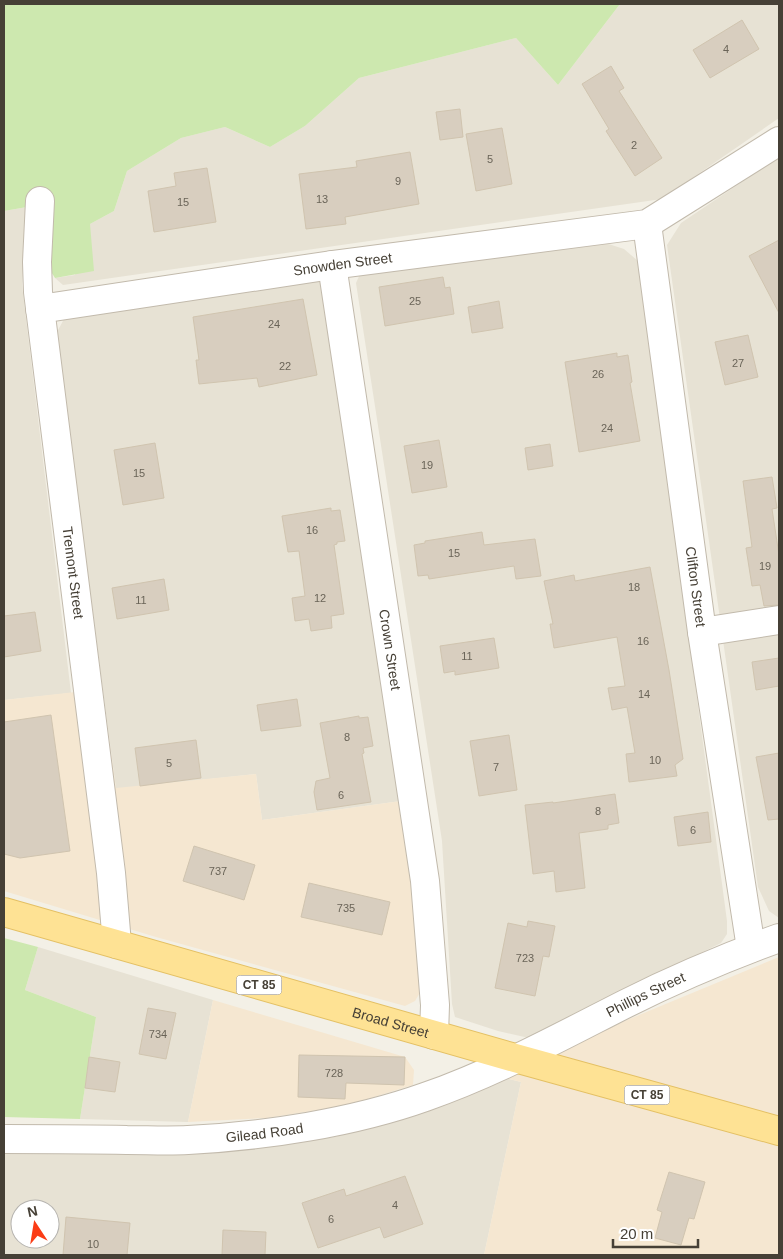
<svg xmlns="http://www.w3.org/2000/svg" width="783" height="1259" viewBox="0 0 783 1259" font-family="Helvetica,sans-serif">
	<style>
		.residential { fill: #e7e2d4; fill-rule: evenodd }
		.commercial { fill: #f5e7d1 }
		.green { fill: #cde8af }
		.building { fill: #d8cebf; stroke: #d0c4af }
		.lines { fill: none; stroke-linecap: round; stroke-linejoin: round }
		.minor-casing { stroke: #c2baac; stroke-width: 30 }
		.major-casing { stroke: #e4c064; stroke-width: 30 }
		.minor { stroke: #fff; stroke-width: 28 }
		.major { stroke: #fee294; stroke-width: 28 }
		.labels { text-anchor: middle; stroke-width: 4.5; stroke-linejoin: round; paint-order: stroke }
		.number-label { font-size: 11px; fill: #6a6458 }
		.shield { fill: #fff; stroke: #7e7972; stroke-width: 1 }
		.shield-label { font-size: 12px; font-weight: bold; fill: #464036 }
		.street-label { font-size: 14px; fill: #464036; stroke: #fff }
	</style>
	<rect width="100%" height="100%" fill="#f3f0e6"/>
	<path class="residential" d="M620 4H779V118L662 199 63 285 55 278 75 275 90 224 114 211 127 171 181 138 225 127 270 147 305 126 359 78 516 38 558 85Z
		M779 157V918L769 911 758 887 667 245 681 223Z
		M27 207 22 285 71 693 4 700V211Z
		M599 241 624 249 638 261 727 921V934L721 943 529 1038 498 1031 455 1017 452 1004 442 841 356 283 360 274Z
		M322 280 401 801 262 820 256 774 116 789 56 334 64 319 76 312Z
		M38 947 213 1000 188 1122 80 1119 96 1017 25 990Z
		M505 1078 521 1082 484 1255H4V1152H222L335 1137 456 1098ZM20 1209H50V1239H20Z"/>
	<path class="commercial" d="M102 689 116 788 256 774 262 820 401 801 409 851 421 991 415 1001 405 1006 156 937 4 891V700Z
		M779 957V1255H484L521 1082 505 1078 627 1020Z
		M213 1000 405 1057 414 1070 413 1085 345 1106 266 1118 188 1122Z"/>
	<path class="green" d="M4 4H620L558 85 516 38 359 78 305 126 270 147 225 127 181 138 127 171 114 211 90 224 94 271 55 278 50 270 27 207 4 211Z
		M4 938 38 947 25 990 96 1017 80 1119 4 1117Z"/>
	<path class="building" d="M742 20 759 49 710 78 693 50Z
		M611 66 624 88 619 91 662 158 635 176 606 131 609 129 582 84Z
		M460 109 463 137 440 140 436 112Z
		M502 128 512 184 476 191 466 134Z
		M410 152 419 204 345 217 346 224 306 229 299 174 357 167 356 161Z
		M207 168 216 222 154 232 148 191 176 186 174 173Z
		M779 240V313L749 256Z
		M443 277 445 288 450 287 454 314 385 326 379 287Z
		M303 299 317 375 259 387 257 378 199 384 196 360H199L193 317Z
		M499 301 503 328 472 333 468 307Z
		M748 335 758 377 725 385 715 342Z
		M617 353V357L628 355 632 382 630 383 640 441 579 452 565 362Z
		M439 440 447 487 412 493 404 446Z
		M155 443 164 498 123 505 114 450Z
		M550 444 553 466 528 470 525 448Z
		M772 477 777 508 772 509 779 555V605L764 606 760 585 752 586 746 548 752 547 743 481Z
		M331 508V511L340 510 345 541 337 542V544L334 545 344 614 331 616 332 628 311 631 309 619 295 621 292 598 305 596 299 551 288 552 282 516Z
		M482 532 484 545 535 539 541 576 516 579 514 566 429 579 428 575 418 576 414 545 425 543V541Z
		M650 567 669 670 683 759 675 765 677 776 629 782 626 754 635 753 627 707 612 710 608 688 625 686 617 637 554 648 550 624H553L544 581 574 575 575 581Z
		M164 579 169 610 117 619 112 588Z
		M35 612 41 651 4 657V616Z
		M494 638 499 668 455 675V671L444 673 440 646Z
		M779 658V686L756 690 752 662Z
		M297 699 301 726 261 731 257 705Z
		M51 715 70 851 20 858 4 854V722Z
		M359 716V718L368 717 373 746 363 748 364 753 362 754 371 802 317 810 314 792 316 781 330 778 320 723Z
		M509 735 517 790 479 796 470 741Z
		M196 740 201 778 140 786 135 748Z
		M779 753V819L768 820 756 757Z
		M615 794 619 823 608 825V829L579 833 585 888 556 892 554 871 533 874 525 805 553 802V803Z
		M708 812 711 842 678 846 674 817Z
		M194 846 255 865 244 900 183 881Z
		M309 883 390 902 382 935 301 917Z
		M528 921 555 926 549 957 543 956 535 996 495 988 508 923 527 927Z
		M148 1008 176 1013 166 1059 139 1054Z
		M299 1055 405 1057 404 1085 346 1083 345 1099 298 1097Z
		M89 1057 120 1062 115 1092 85 1088Z
		M669 1172 705 1182 694 1219 689 1218 681 1245 655 1238 662 1212 657 1210Z
		M405 1176 423 1224 384 1238 380 1227 318 1248 302 1203 344 1189 346 1196Z
		M66 1217 130 1223 127 1255H63Z
		M223 1230 266 1232 265 1255H222Z"/>
	<g class="lines">
		<defs>
			<g id="minor">
				<path id="s1" d="M40 201 37 262 38 292 111 873 117 944"/>
				<path id="s2" d="M647 224 702 632 751 948"/>
				<path id="s3" d="M332 265 425 881 435 1005 434 1035"/>
				<path id="s4" d="M40 309 332 265 647 224 779 141"/>
				<path d="M702 632 779 620"/>
				<path id="s5" d="M4 1139C45 1139 86 1139 127 1140 147 1140 168 1141 188 1140 265 1136 352 1123 425 1097 494 1073 560 1037 625 1004 675 979 727 957 779 938"/>
			</g>
			<g id="major">
				<path id="s6" d="M4 912 515 1058 779 1131"/>
			</g>
		</defs>
		<use href="#minor" class="minor-casing"/>
		<use href="#major" class="major-casing"/>
		<use href="#minor" class="minor"/>
		<use href="#major" class="major"/>
	</g>
	<g class="labels">
		<g class="number-label">
			<text x="726" y="53">4</text>
			<text x="634" y="149">2</text>
			<text x="490" y="163">5</text>
			<text x="398" y="185">9</text>
			<text x="322" y="203">13</text>
			<text x="183" y="206">15</text>
			<text x="415" y="305">25</text>
			<text x="274" y="328">24</text>
			<text x="738" y="367">27</text>
			<text x="285" y="370">22</text>
			<text x="598" y="378">26</text>
			<text x="607" y="432">24</text>
			<text x="427" y="469">19</text>
			<text x="139" y="477">15</text>
			<text x="312" y="534">16</text>
			<text x="454" y="557">15</text>
			<text x="765" y="570">19</text>
			<text x="634" y="591">18</text>
			<text x="320" y="602">12</text>
			<text x="141" y="604">11</text>
			<text x="643" y="645">16</text>
			<text x="467" y="660">11</text>
			<text x="644" y="698">14</text>
			<text x="347" y="741">8</text>
			<text x="655" y="764">10</text>
			<text x="169" y="767">5</text>
			<text x="496" y="771">7</text>
			<text x="341" y="799">6</text>
			<text x="598" y="815">8</text>
			<text x="693" y="834">6</text>
			<text x="218" y="875">737</text>
			<text x="346" y="912">735</text>
			<text x="525" y="962">723</text>
			<text x="158" y="1038">734</text>
			<text x="334" y="1077">728</text>
			<text x="395" y="1209">4</text>
			<text x="331" y="1223">6</text>
			<text x="93" y="1248">10</text>
		</g>
		<g class="shield">
			<rect x="236.5" y="975.5" width="45" height="19" rx="4"/>
			<rect x="624.5" y="1085.5" width="45" height="19" rx="4"/>
		</g>
		<g class="shield-label">
			<text x="259" y="989">CT 85</text>
			<text x="647" y="1099">CT 85</text>
		</g>
		<g class="street-label">
			<text dy="5" stroke="none"><textPath href="#s4" startOffset="306">Snowden Street</textPath></text>
			<text dy="5" stroke="none"><textPath href="#s1" startOffset="374">Tremont Street</textPath></text>
			<text dy="5" stroke="none"><textPath href="#s2" startOffset="366">Clifton Street</textPath></text>
			<text dy="5" stroke="none"><textPath href="#s3" startOffset="389">Crown Street</textPath></text>
			<text dy="5" stroke="none"><textPath href="#s5" startOffset="669">Phillips Street</textPath></text>
			<text dy="5" stroke="none"><textPath href="#s6" startOffset="402">Broad Street</textPath></text>
			<text dy="5" stroke="none"><textPath href="#s5" startOffset="261">Gilead Road</textPath></text>
		</g>
	</g>
	<rect width="783" height="1259" fill="none" stroke="#464036" stroke-width="10"/>
	<g transform="translate(35 1224) rotate(348)"><circle r="24" fill="#ffffff" stroke="#b5b3af"/>
	<path d="M0-4L9 19L0 12L-9 19Z" fill="#fb3c16"/>
	<text y="-8" font-size="14" font-weight="bold" text-anchor="middle" fill="#464036">N</text>
	</g>
	<path d="M613 1239v8h85v-8" fill="none" stroke="#464036" stroke-width="2.5"/>
	<text x="620" y="1239" font-size="15" fill="#464036" stroke="#ffffff" stroke-width="4" paint-order="stroke">20 m</text>
</svg>
